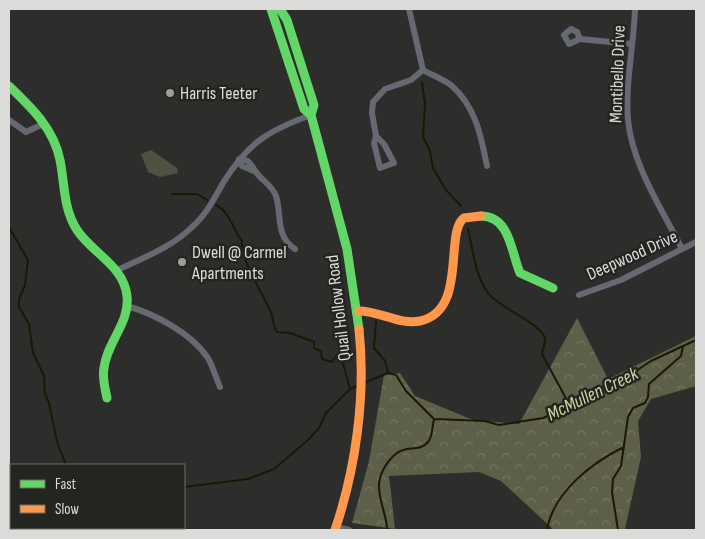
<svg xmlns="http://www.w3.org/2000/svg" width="705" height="539" viewBox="0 0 705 539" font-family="'Sofia Sans Condensed',sans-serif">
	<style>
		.green { fill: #505141 }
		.forest { fill: url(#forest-crowns) }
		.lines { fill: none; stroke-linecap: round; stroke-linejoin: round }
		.stream { stroke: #191905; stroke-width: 2 }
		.street { stroke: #676972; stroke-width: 6 }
		.fast { stroke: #63d668; stroke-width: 9 }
		.slow { stroke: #ff974d; stroke-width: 9 }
		.poi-dot { fill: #9e9e9c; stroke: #242421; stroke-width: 2 }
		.labels { text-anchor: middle; stroke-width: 5; stroke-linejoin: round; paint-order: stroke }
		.street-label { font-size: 18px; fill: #dbdbd9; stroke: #242421 }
		.poi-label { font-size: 18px; fill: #dbdbd9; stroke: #242421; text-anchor: start }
		.water-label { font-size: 19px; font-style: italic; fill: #d2d5a0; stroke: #242421 }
	</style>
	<defs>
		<pattern id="forest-crowns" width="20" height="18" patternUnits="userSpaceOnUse" patternTransform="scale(1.25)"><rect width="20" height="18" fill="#5e5f48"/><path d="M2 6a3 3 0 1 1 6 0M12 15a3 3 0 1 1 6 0" fill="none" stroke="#747562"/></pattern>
	</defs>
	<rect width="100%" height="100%" fill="#2d2d2b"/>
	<path class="green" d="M151 150 177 168 178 173 160 177 148 172 141 154Z"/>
	<path class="forest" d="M577 318 608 379 696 336V386L651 399 638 421 641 457 625 529 554 530 501 481 479 472 389 476 395 529 352 523 369 461 384 375 400 373 415 396 473 420 519 424Z"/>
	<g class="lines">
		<path class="stream" d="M422 82 425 104 423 137 430 151 433 168 446 190 461 206
			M172 194H197L207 200
			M216 205C230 212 232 228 242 241 240 259 262 293 270 310 274 318 272 325 277 332L290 333 314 342V348L321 351 322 359 332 362 337 355 341 356 350 389
			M9 227 28 260 25 285 19 299V307L29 324 33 353 44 376 45 394 49 403 57 442 66 465
			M468 229C473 250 475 275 488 293 499 308 543 324 545 339 546 344 542 349 542 354L570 406
			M376 321 374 348 385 361 388 373
			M364 383 388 373 396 375 406 391 434 419 485 421 499 425 543 418 584 400 603 387 618 383 651 361 696 340
			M184 487 248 479 274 469 308 440 319 428 326 413 350 389 357 386
			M67 530 72 528
			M387 530C387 515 378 500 379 484 380 471 392 451 407 449 415 448 422 449 428 442 433 436 432 427 434 419
			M547 530C553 493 591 463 624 447
			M618 530 612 492 613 479 621 466 628 417 633 408 645 403 648 397 649 384 681 356 683 346"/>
		<path class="street" d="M409 9 423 70
			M635 9C634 45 625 83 628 119 632 165 662 209 682 249
			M580 39 569 44 564 35 571 29 577 32 580 39 632 44
			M423 70C432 75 443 79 451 85 476 107 481 136 487 166
			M9 120 26 132 45 123
			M376 136 384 144 394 163 380 168 374 143 376 136 372 113 373 102 385 89 411 80 423 70
			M256 172 242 166 239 159C251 160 250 164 256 172 262 181 272 185 276 196 282 215 275 236 295 249
			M116 271C142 258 171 248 192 227 206 215 214 199 223 183 248 143 267 131 311 115
			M579 295 621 280 696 242
			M127 306C155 314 191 333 208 358 213 367 216 378 220 387
			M336 527 349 530"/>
		<path class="fast" d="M271 9 304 109 311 115
			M280 9 287 20 314 105 311 115 347 249 359 329
			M9 86C31 107 54 129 60 160 65 185 63 208 77 230 92 253 124 266 127 296 130 323 107 342 104 368 102 378 105 388 107 398
			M481 216C510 216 511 252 520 273L553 288"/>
		<path class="slow" d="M359 311C380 311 399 325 420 321 468 311 444 232 464 218L481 216
			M335 530C356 468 366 395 359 329"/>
	</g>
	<g class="poi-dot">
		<circle cx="170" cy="93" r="5"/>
		<circle cx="182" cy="262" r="5"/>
	</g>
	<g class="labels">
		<g class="street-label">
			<text transform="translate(617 74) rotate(-88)" y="6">Montibello Drive</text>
			<text transform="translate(632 255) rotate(-24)" y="6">Deepwood Drive</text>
			<text transform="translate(338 308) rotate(-97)" y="6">Quail Hollow Road</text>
		</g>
		<g class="poi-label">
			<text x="180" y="99">Harris Teeter</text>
			<text x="192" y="258">Dwell @ Carmel<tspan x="192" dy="21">Apartments</tspan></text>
		</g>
		<g class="water-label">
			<text transform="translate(592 393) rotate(-26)" y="7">McMullen Creek</text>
		</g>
	</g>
	<rect width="705" height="539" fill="none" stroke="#dbdbd9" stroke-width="20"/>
	<rect x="10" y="464" width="175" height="65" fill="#242421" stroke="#6d6d6b"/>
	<rect x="20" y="480" width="25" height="8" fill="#63d668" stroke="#6d6d6b"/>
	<text x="55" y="489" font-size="15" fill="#dbdbd9">Fast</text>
	<rect x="20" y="505" width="25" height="8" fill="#ff974d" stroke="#6d6d6b"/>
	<text x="55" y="514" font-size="15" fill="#dbdbd9">Slow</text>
</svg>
